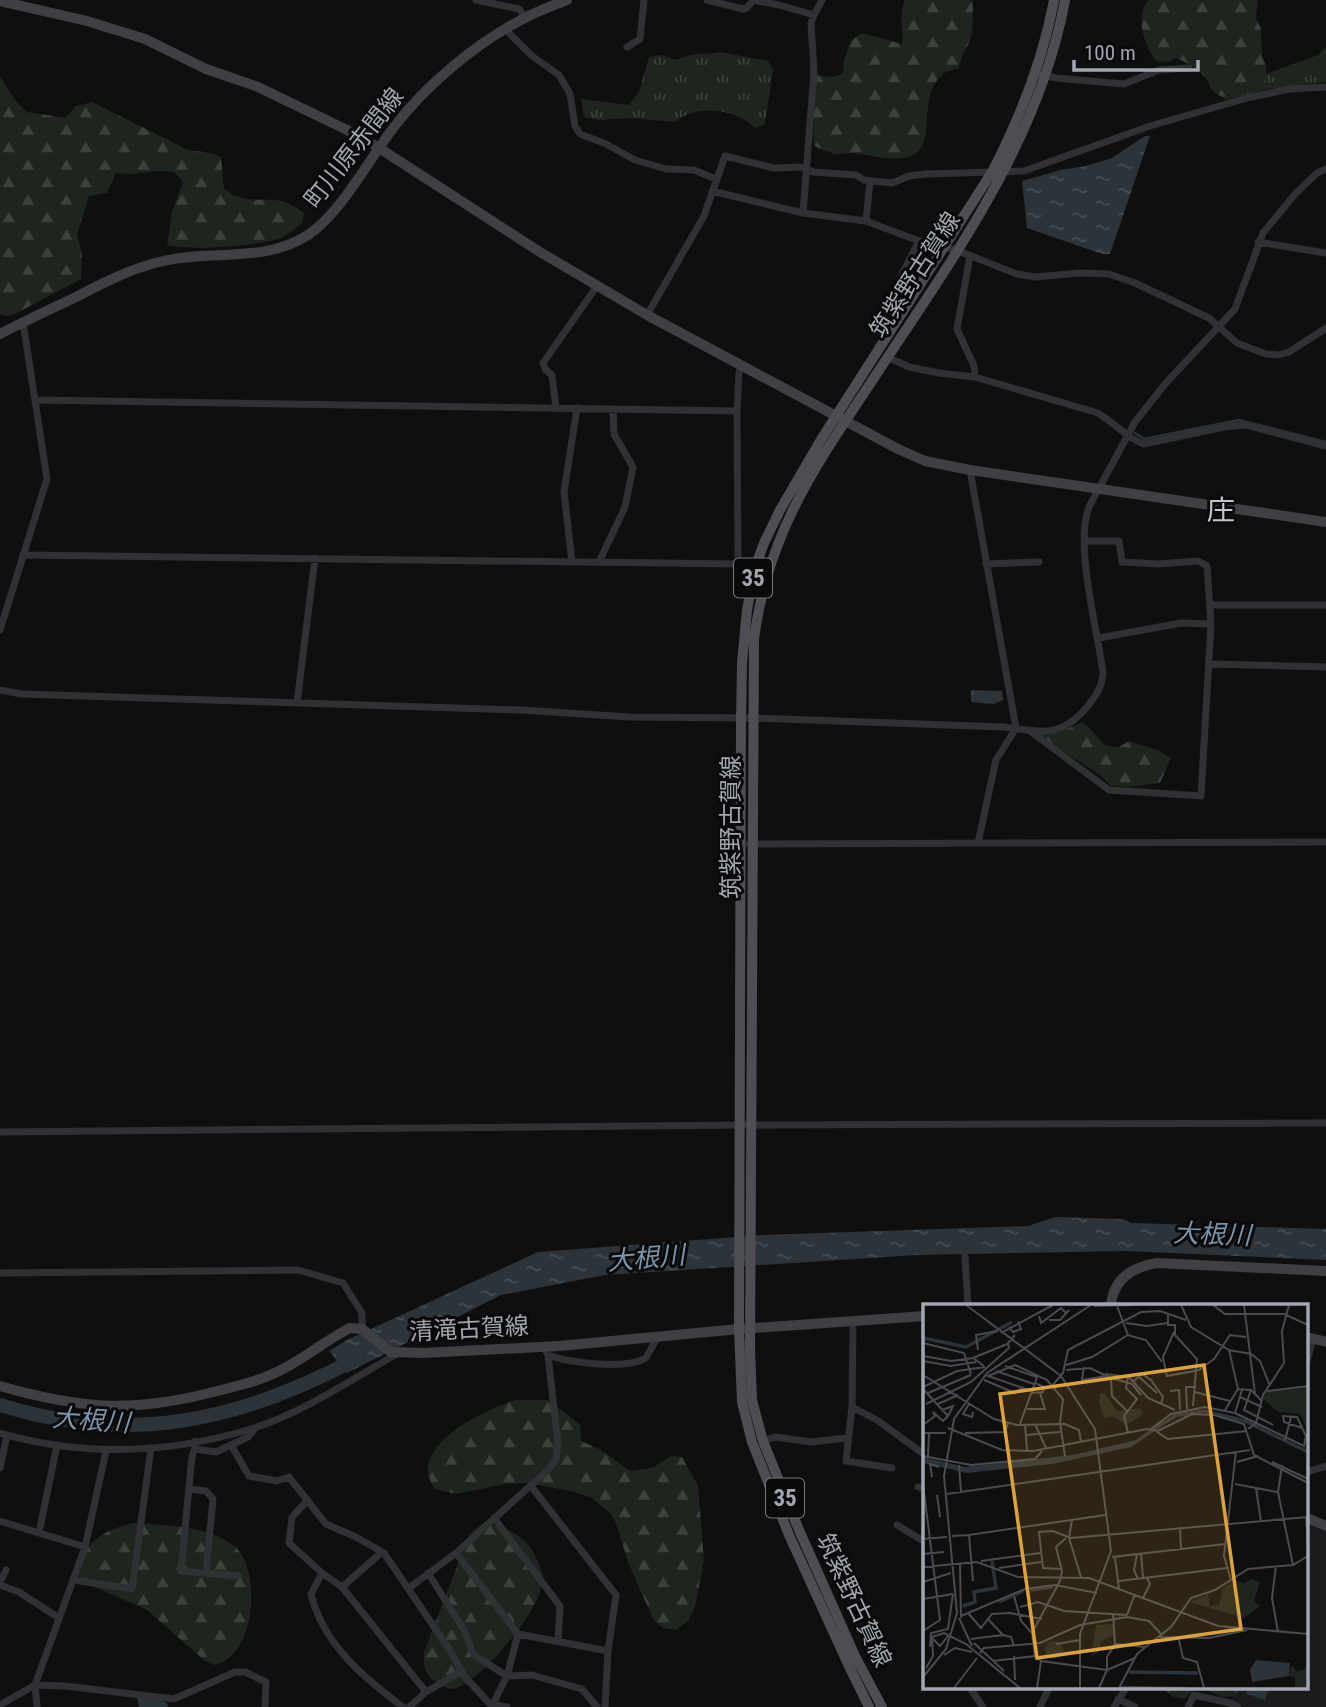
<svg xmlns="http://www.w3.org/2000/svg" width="1326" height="1707" viewBox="0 0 1326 1707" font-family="'Roboto Condensed','Noto Sans JP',sans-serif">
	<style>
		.built { fill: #1b1b1d }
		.grass { fill: url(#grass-tufts) }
		.forest { fill: url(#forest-firs) }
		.water { fill: url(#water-ripples) }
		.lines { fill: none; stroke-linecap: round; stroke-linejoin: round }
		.stream { stroke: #2c3339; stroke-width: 2.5 }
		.river { stroke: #2c3339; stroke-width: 14 }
		.street { stroke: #303135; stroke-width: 7 }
		.secondary { stroke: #3f4044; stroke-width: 10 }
		.primary { stroke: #4d4e53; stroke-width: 10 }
		.labels { text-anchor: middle; stroke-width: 6; stroke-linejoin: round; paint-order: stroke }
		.shield { fill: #0a0a0b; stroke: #74777e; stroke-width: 2 }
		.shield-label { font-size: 23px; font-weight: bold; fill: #a2a6b0 }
		.street-label { font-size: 24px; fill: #a2a6b0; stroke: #0a0a0b }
		.water-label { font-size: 26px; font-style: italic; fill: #7b94a8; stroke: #0a0a0b }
		.quarter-label { font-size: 28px; fill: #c2c5cc; stroke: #0a0a0b }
		.inset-river { fill: none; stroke: #2c3339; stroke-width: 3.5 }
		.inset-road { fill: none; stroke: #4a4b50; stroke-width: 2 }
		.view { fill: #dca33b; fill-opacity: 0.15; stroke: #dca33b; stroke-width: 3.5 }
		.inset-edge { fill: none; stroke: #a2a6b0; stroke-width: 3.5 }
	</style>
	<defs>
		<pattern id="grass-tufts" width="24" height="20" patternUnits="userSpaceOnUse" patternTransform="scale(1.75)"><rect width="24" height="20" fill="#1e241e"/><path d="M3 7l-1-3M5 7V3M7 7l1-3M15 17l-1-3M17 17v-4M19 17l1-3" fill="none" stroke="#3c413c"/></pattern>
		<pattern id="forest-firs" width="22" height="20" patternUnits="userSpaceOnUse" patternTransform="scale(1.75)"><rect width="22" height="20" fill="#1e241e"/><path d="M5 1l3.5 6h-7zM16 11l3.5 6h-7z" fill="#3c413c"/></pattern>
		<pattern id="water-ripples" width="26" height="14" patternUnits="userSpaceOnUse" patternTransform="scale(1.75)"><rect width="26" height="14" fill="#2c3339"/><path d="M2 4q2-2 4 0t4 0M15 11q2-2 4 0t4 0" fill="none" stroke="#474e53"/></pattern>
	</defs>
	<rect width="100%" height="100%" fill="#0f0f10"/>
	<path class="built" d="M1307 1524 1326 1532V1707H1245L1232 1700 1235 1688H1307Z"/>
	<path class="grass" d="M1326 47V82L1268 89 1225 100 1223 97 1251 89 1266 80V74L1318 55Z
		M720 52 768 61 773 70 765 124 755 128C735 108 696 104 675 122L630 118 599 120 584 117 581 99 629 105 639 92 649 57 661 55 677 60C691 52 704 55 720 52Z"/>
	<path class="forest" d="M905 0H973C972 11 974 25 971 36 968 48 960 56 959 68 954 70 947 71 943 74 907 105 957 173 872 156 866 155 857 153 851 153 845 153 840 155 835 154 828 152 821 149 814 146L813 75 834 77 843 73 844 60 851 40 862 33 902 44C904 28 898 16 905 0Z
		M1148 0H1258L1256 18 1261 29 1262 56 1266 66V80L1251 89 1223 97C1207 90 1213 87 1205 77 1198 68 1186 62 1176 58L1168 62 1156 61C1144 45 1135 17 1148 0Z
		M0 76 14 99 27 112 66 118 76 106 92 102 188 150 211 153 221 157 224 189C229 192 234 196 239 197 267 205 275 191 304 213L302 223C295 228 287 236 279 239 251 246 195 251 167 245L172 212 183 182 174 172C151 169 139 176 116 173L107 193 89 196 77 234 82 254 81 279 15 314 7 316 0 314Z
		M1083 722 1106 746 1119 747 1129 741 1157 750 1171 758 1160 783 1127 787 1110 785 1100 775 1041 737V734L1060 732Z
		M516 1400H547L580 1424 581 1441 601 1450 630 1471 652 1468 671 1456 682 1457 698 1486 704 1560 695 1607 688 1621 676 1630 663 1628 653 1619 628 1562 617 1526 611 1514 592 1498 571 1491 527 1483 505 1484 456 1494 435 1489C404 1447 485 1409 516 1400Z
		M133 1523C164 1525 206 1525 233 1545 263 1567 256 1658 214 1665L205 1661 147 1610 83 1582 78 1575C84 1542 101 1531 133 1523Z
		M481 1524C501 1525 525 1534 534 1554 538 1562 543 1571 543 1579 544 1606 479 1685 453 1689 447 1689 438 1685 434 1681 424 1672 423 1664 424 1652L469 1535Z
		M1162 1688H1194L1185 1699 1174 1697Z
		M1203 1688H1239L1236 1696 1222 1697Z"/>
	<path class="water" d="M1145 136H1150L1110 254H1102L1027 228 1022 181 1061 170 1086 166 1112 158Z
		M971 690 1002 691 1003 700 994 704 971 702Z
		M1055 1217 1122 1219 1131 1223 1326 1229V1260L1126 1251 917 1255 605 1275 501 1295 347 1373 329 1351 347 1340 538 1252 763 1235 1028 1226Z
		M1248 1688H1269L1265 1700 1246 1694Z
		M137 1698 157 1699 167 1703 168 1707H139Z"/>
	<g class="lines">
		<path class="stream" d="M1135 433 1144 439 1239 420 1326 442"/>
		<path class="river" d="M0 1405C130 1446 240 1421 358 1358"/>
		<path class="street" d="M476 0 519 9 525 17
			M707 0 743 9 747 8 753 0 779 5 814 15 811 23 814 72 803 213
			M814 15 822 0
			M505 29 532 56 559 75 570 94 575 126 580 134 606 144 635 160 666 169 694 170 716 179
			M627 47 640 39 644 0
			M1042 75 1056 78 1124 84 1159 70 1189 68
			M712 191 803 213 866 221 919 241 956 250 1017 274 1035 277 1080 273 1109 274 1135 283 1209 318 1237 343 1266 354 1279 355 1289 352 1326 328
			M866 221 870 181
			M1258 242 1326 253
			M970 256 957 329 974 366 975 377
			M917 290 900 278 919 241
			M647 315 704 216 725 156 774 168 804 167 813 172 856 175 864 180 892 183 909 176 926 174 1024 171 1150 126 1247 98 1289 89 1326 87
			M887 357 909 367 939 373 975 377 1098 413C1111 421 1132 441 1144 444L1224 427 1246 425 1326 446
			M36 400 737 411
			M556 408 552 375 545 369 543 363 597 286
			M970 470 1016 728 996 760 978 843
			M23 555 738 564 755 568
			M572 562 564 492 577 408
			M599 562 625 507 633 467 614 434 613 410
			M738 564 737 411 739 373 741 364
			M986 564 1039 562
			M1210 605H1326
			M0 630 47 479 23 322
			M1099 638 1181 623 1211 624
			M1209 664 1326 667
			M0 690 21 694 521 710 630 717 752 718 1002 727C1041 731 1059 740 1087 707 1096 696 1102 687 1103 673 1098 631 1073 541 1090 505L1135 422 1165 384 1235 309 1263 233 1295 194 1317 173 1326 169
			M297 703 315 558
			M1030 731 1109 790 1201 796 1211 624 1207 566 1198 561 1158 564 1122 562 1119 541H1085
			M749 844 1326 842
			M0 1132 741 1125 1326 1123
			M965 1256 968 1306
			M0 1273 298 1270 343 1283 362 1313V1329
			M853 1321 852 1407 877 1420 925 1455
			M548 1355C570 1363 626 1370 646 1358L658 1336
			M1307 1361 1313 1339
			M852 1407 846 1461 892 1468
			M0 1433C84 1457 170 1454 254 1428 304 1412 352 1379 397 1354
			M195 1441V1449L216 1452 231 1445 249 1476 277 1481 289 1477 326 1524 356 1537 384 1553 447 1646 465 1677 490 1704 507 1707
			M763 1441 775 1437 811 1442 847 1438
			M231 1445 248 1437 255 1428
			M195 1449 192 1456 181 1571 238 1576
			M0 1468 7 1435
			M1307 1472 1326 1466
			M531 1486 616 1595 608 1651 605 1707
			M918 1487 925 1489
			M189 1489 206 1491 213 1499 206 1573
			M308 1500 292 1517 289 1543 322 1573 311 1594C323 1644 364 1678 403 1707
			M494 1518 560 1606 558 1641
			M0 1521 85 1547
			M897 1525 925 1542
			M39 1533 57 1445
			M322 1573 342 1587 426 1692
			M428 1573 464 1630 474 1655 507 1676 532 1675 582 1689 597 1707
			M74 1580 132 1589 151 1448
			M0 1582 6 1570
			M0 1585 19 1592 59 1618
			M342 1587 382 1552
			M409 1588 456 1553
			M518 1634 608 1651
			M970 1688 983 1707
			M1118 1699 1135 1707
			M493 1704 507 1676 518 1634 456 1553 548 1470 556 1459 558 1444 548 1355 544 1347
			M0 1705 35 1685 65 1686 174 1699 235 1672H245L266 1682 265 1707
			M37 1707 35 1685 85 1547 106 1451
			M409 1707 426 1692 462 1671
			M1040 1707 1049 1688
			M1114 1707 1126 1688
			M1188 1707 1194 1695 1230 1703 1238 1707"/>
		<path class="secondary" d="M0 1 87 21 145 39 206 69 258 87 347 130 379 148 540 252 647 315 898 449 925 461 970 470 1326 522
			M0 334C25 321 51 309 76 297 103 283 130 269 159 262 209 249 263 264 308 235 341 213 369 159 394 127 425 86 476 43 523 19 537 11 552 6 567 0
			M1111 1306C1113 1279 1132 1267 1157 1263L1326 1271
			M1307 1337 1326 1342
			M0 1386C84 1410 136 1413 221 1390 241 1385 262 1380 281 1370 305 1358 326 1340 350 1328L362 1329 391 1352 424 1353 559 1346 739 1329 925 1316
			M1307 1518 1326 1526"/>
		<path class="primary" d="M869 1707 847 1662 789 1535 752 1442 742 1402 739 1329 741 719 742 663 747 610 755 568 764 543 780 510 822 438 992 172C1020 118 1043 60 1054 0
			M882 1707 855 1656 799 1530 763 1441 752 1400 750 1349 754 639C768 533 814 468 872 381 950 262 1039 143 1065 0"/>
	</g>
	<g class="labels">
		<g class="shield">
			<rect x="734" y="558.5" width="38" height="39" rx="5"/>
			<rect x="766" y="1478.5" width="38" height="39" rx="5"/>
		</g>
		<g class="shield-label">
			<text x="753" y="586">35</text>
			<text x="785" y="1506">35</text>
		</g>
		<g class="street-label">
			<text transform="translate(354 148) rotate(-52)" y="8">町川原赤間線</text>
			<text transform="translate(915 275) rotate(-57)" y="8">筑紫野古賀線</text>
			<text transform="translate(731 827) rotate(-90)" y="8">筑紫野古賀線</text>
			<text transform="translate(469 1329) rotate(-3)" y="8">清滝古賀線</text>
			<text transform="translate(854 1600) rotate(65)" y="8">筑紫野古賀線</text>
		</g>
		<g class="water-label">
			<text transform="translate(1212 1234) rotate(2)" y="9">大根川</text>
			<text transform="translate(646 1258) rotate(-5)" y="9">大根川</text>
			<text transform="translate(91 1420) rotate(4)" y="9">大根川</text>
		</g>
		<g class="quarter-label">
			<text x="1221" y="520">庄</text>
		</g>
	</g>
	<g transform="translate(923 1304)">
		<rect width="385" height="385" fill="#0f0f10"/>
		<path d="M385 83V127L377 110 355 108 340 95 343 88ZM182 89 194 107 218 104 220 110 204 121 189 112 181 115 176 99 177 90ZM328 275 337 278 331 297 337 302 321 314 267 298 285 290 287 302 296 301 300 284 310 276 321 279ZM190 320 191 331 178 338 176 349 168 352 173 321ZM122 346a9 9 0 1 1 18 0a9 9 0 1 1-18 0ZM369 361 374 368 385 363V384H372V374L366 372Z" fill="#1e241e"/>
		<path d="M235 120 238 123 208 143 129 160 44 169 0 159V153L42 163 150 151 213 136ZM333 356 367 359 366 372 329 378 327 366Z" fill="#2c3339"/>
		<path class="inset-river" d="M0 34 43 43 89 18M231 125 254 111 282 107 322 117 385 148M108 286 130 283M76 298 100 287M40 302 52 298 51 288 73 284 69 257M206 368 275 369"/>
		<path class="inset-road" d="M43 1 138 72 172 125 188 247 157 330V384M258 1 268 23 306 46 328 50 337 57 347 82M290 1 302 10H361L385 21M321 1 332 90M171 2 211 1M194 2 205 31M245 10V21H252V31L274 55 270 102M116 12 118 19 138 4 143 9M126 16H137L146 6M203 19 224 22 245 19M86 23 90 28 98 25 95 17M251 28 240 53 244 72 276 66 291 55 307 31 323 33M78 29 130 1M0 39 41 49 48 70M55 46 53 31 75 27M0 52 28 57 50 54 61 62M50 54 84 40M0 57 28 62 53 58M143 61 169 53 205 31 223 36 239 58M82 62 114 73 97 120M161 63 159 76 183 72M143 66 167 64 188 74 189 92 204 107M73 67 111 80M182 70 206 73 225 94 252 106M0 71 71 115 94 121 142 120 156 126 158 138M216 73 234 89M188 74 209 80 218 91M61 76 92 89 99 84M211 77 219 70 228 76 240 93 238 100M129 82 140 69 145 46 218 8 237 7 263 16M0 83 34 67 62 63M0 85 25 112 20 117 10 108 12 112 0 121M315 85 328 86 339 97M328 86 321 106 350 121M109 87 65 72 92 61 124 76 140 95 137 119 142 152M247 87 256 86 257 106M344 87 385 82M272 88 307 97M5 89 48 71M108 89 120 88 121 83 112 79M317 93 339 103M3 100 48 78 86 44 85 39 92 31M15 100 35 91M46 100 40 110 49 113 50 108M104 105H122L117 89M264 105 263 83H273M19 106 30 102 25 112M302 106 315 85 306 46M312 109 319 86M102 120 104 146M112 120 123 144M25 124 79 146 110 147 224 125 235 127 269 110 291 111 321 120 331 151 385 179M228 125 248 110 282 103 312 109 381 142 383 132 374 113 360 112 361 118 379 124M325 125 333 119 340 91 361 59 359 27 366 1M234 128 245 135 324 127M0 129H23M42 129 82 128 85 119M205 129 201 112 214 95 203 84 205 73M103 131 137 128M362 136 368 113M0 152 48 161 112 155 119 147M5 152 6 129M314 158 335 152M349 158 385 175M36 161 38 188M359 161 355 188 370 261M9 173 7 160 16 163M0 180 17 316 0 327M312 180 354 188M333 184 338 218M24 190 327 146M14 191 17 213M383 213 385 242M149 216 146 234 158 273M257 223 258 246M46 231 182 211M29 232 46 231 50 277M0 235 24 233M0 250 21 248M218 250 220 274M214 251 211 266 215 275M189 253 302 240M192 254 196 285M58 257 117 249M37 260 38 314M353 262 349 294 355 328M0 263 54 258 95 273 166 274 295 322 385 330M76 264 118 258M139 265 120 264 116 228 130 227 148 234 385 213M308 276 301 252 313 147M196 277 304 264M0 278 28 269M91 292 98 317 109 329 112 352 118 357 184 366 212 354M220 294 227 280 224 274M0 295 30 290M97 303 115 298 141 307 204 311M45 309 58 324 65 315 80 331 88 333 91 342M190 309 192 340 222 343M204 311 212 290M38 312 102 285 132 281 174 289M36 314 49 342M65 315 69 310 87 309 119 315M109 329 137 277 139 267 133 243 143 234M237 333 286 334 324 326M10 335 17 342 25 332M48 335 80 331M256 336 260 354 274 358 281 384M51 339 81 367M133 340 157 336M7 343 8 329 25 325 30 290M57 349 61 344 117 339 157 321 204 313 226 317 238 330M21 351 32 344 49 348M91 352 92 376M70 357 112 352M3 364 10 352 9 333 21 329 43 340 97 384M0 373 23 345 34 309 21 172 31 115 64 69 168 1M196 383 263 384M31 384 54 354M114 384 118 357M176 384 184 366V353L192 340M196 384 214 350 248 323 268 294 292 286 325 265 370 261 385 252"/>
		<path class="view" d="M281 61 318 325 114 354 77 90Z"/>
		<rect width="385" height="385" class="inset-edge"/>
	</g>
	<path d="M1074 60v10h124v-10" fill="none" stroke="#a2a6b0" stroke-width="3.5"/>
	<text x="1084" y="60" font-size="21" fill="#a2a6b0" stroke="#0a0a0b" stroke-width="5" paint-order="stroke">100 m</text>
</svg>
